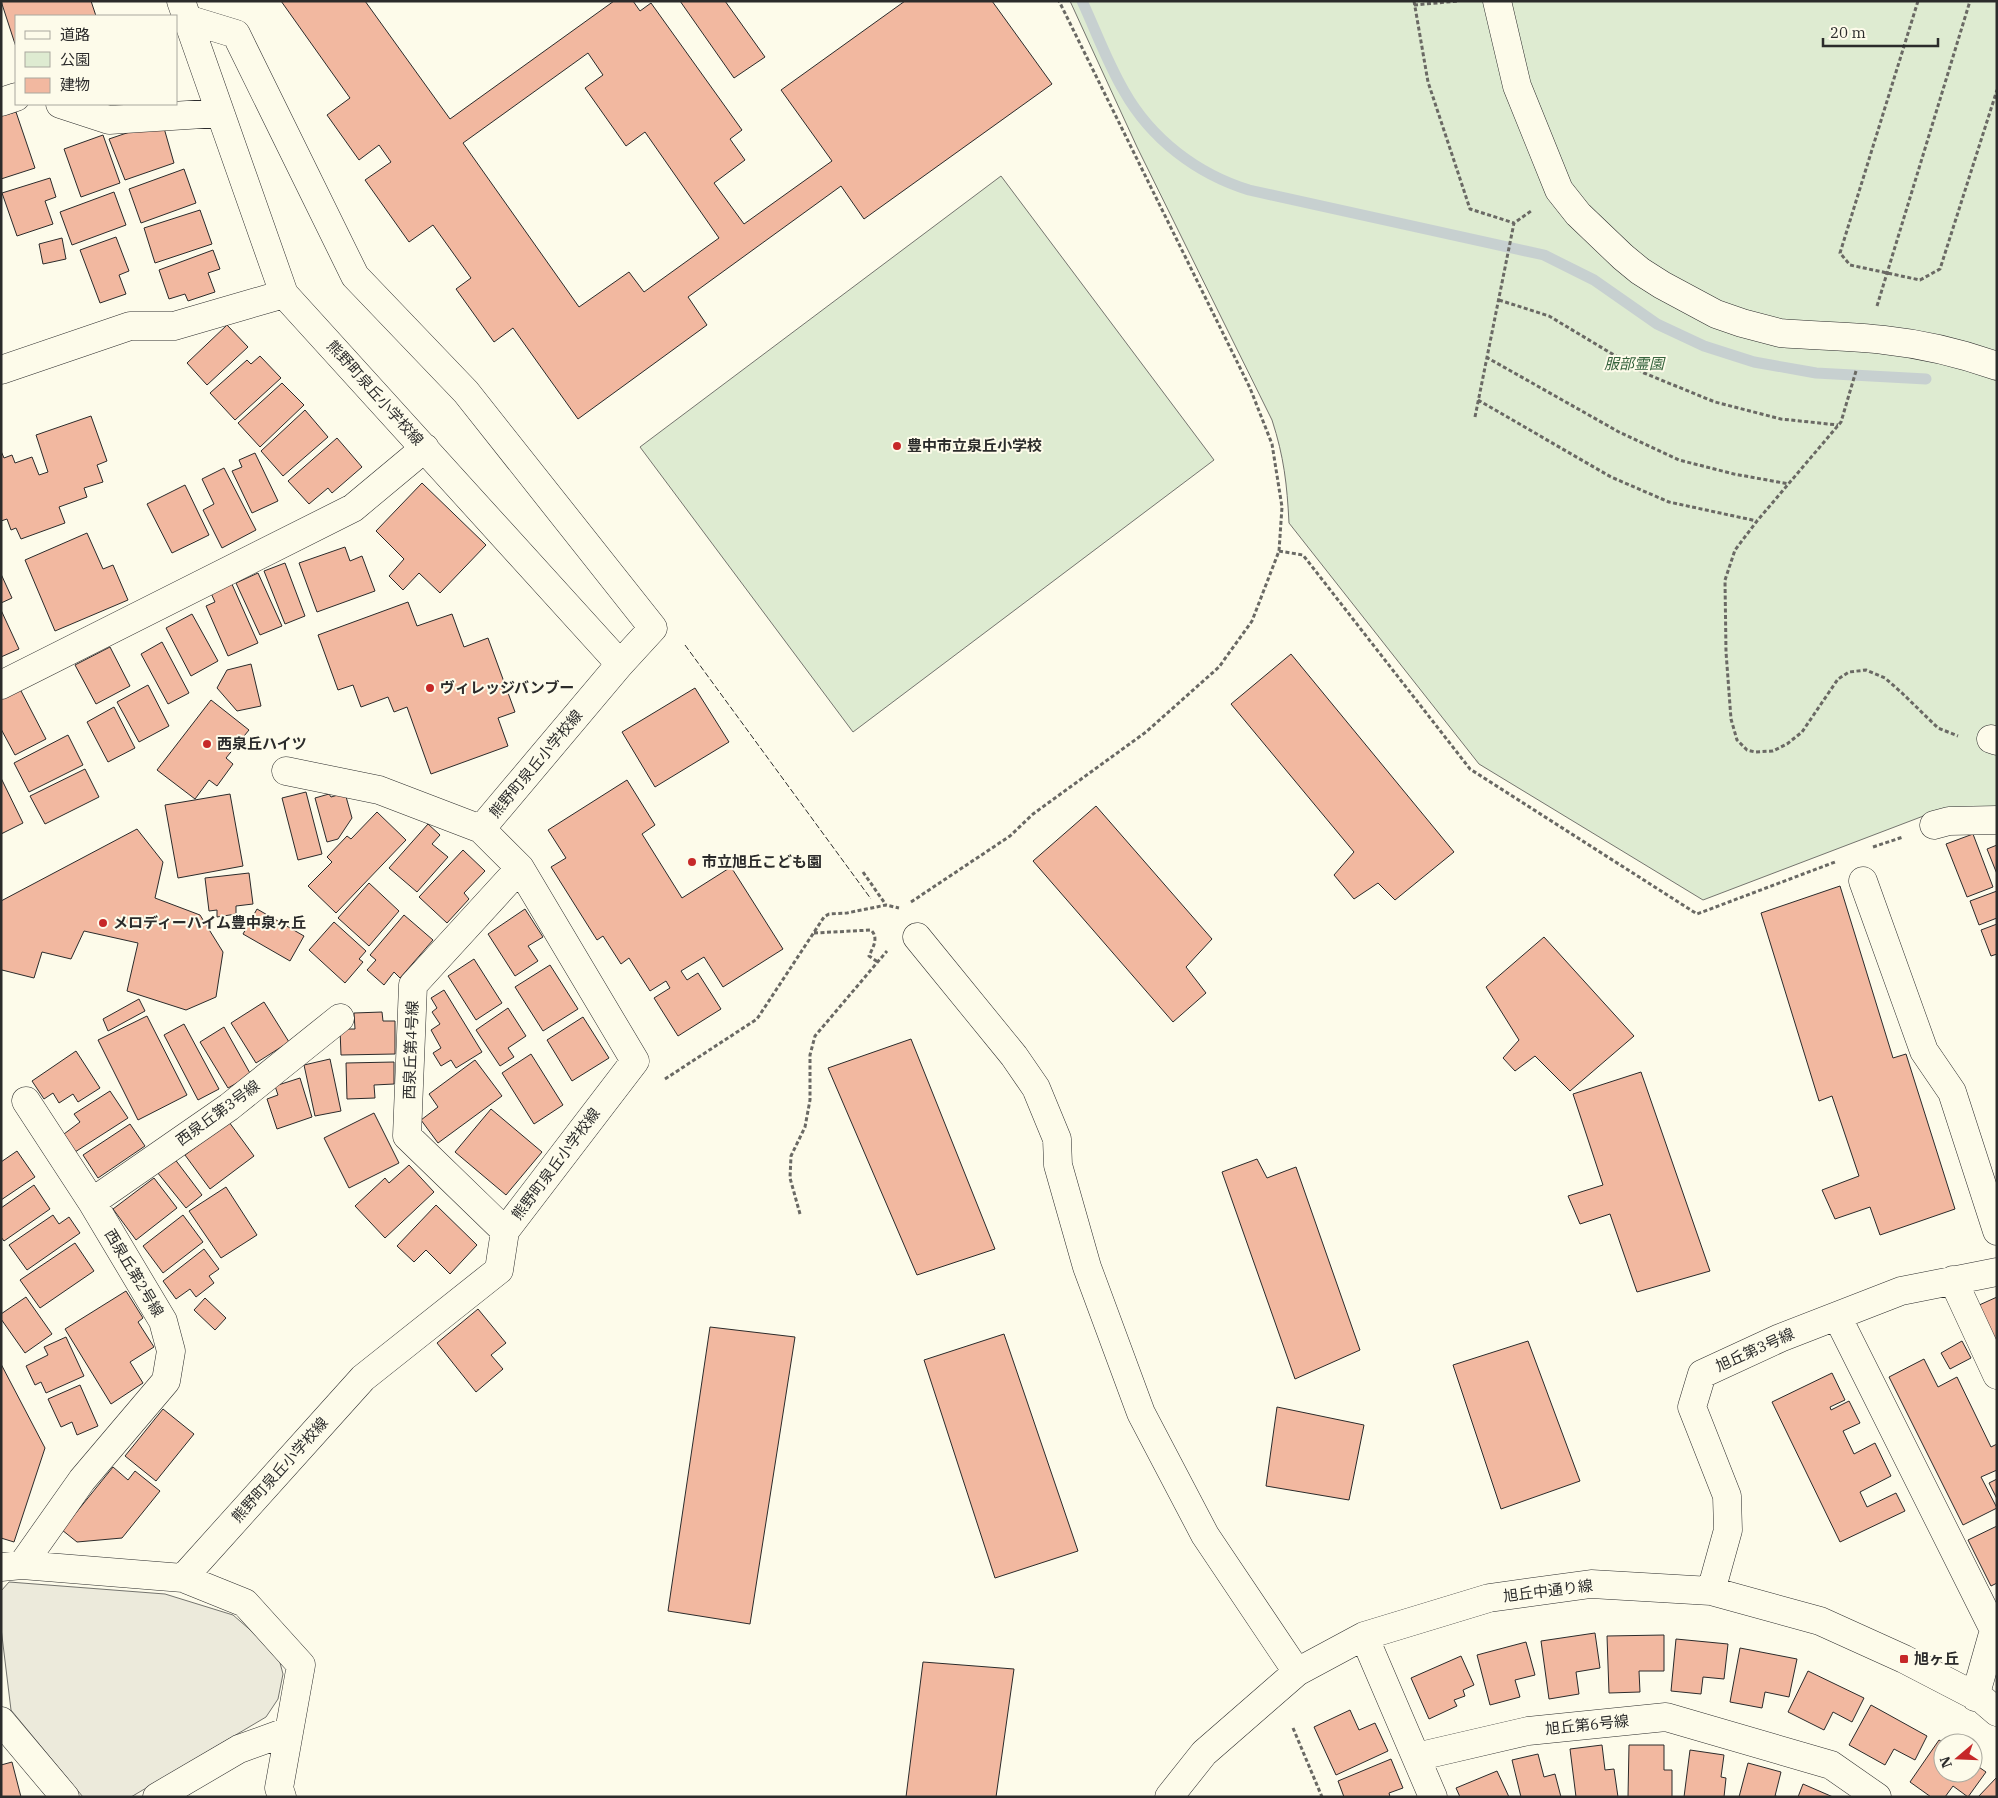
<svg xmlns="http://www.w3.org/2000/svg" width="1998" height="1798" viewBox="0 0 1998 1798" font-family="'IBM Plex Serif','Noto Sans JP',serif">
	<style>
		.green { fill: #deebd1; stroke: #74746e }
		.parking { fill: #eceadb; stroke: #74746e }
		.lines { fill: none; stroke-linecap: round; stroke-linejoin: round }
		.stream { stroke: #c7d0d0; stroke-width: 11 }
		.building { fill: #f2b8a0; stroke: #2b2b2b; fill-rule: evenodd }
		.minor-casing { stroke: #2b2b2b; stroke-width: 29 }
		.path { stroke: #6a6964; stroke-width: 3; stroke-dasharray: 4 2.5; stroke-linecap: butt }
		.minor { stroke: #fdfbea; stroke-width: 28 }
		.fence { stroke: #2b2b2b; stroke-width: 1; stroke-dasharray: 6 2.5; stroke-linecap: butt }
		.poi-dot { fill: #c62828; stroke: #fdfbea; stroke-width: 2 }
		.labels { text-anchor: middle; stroke-width: 4; stroke-linejoin: round; paint-order: stroke }
		.park-label { font-size: 15px; font-style: italic; fill: #34623c; stroke: #fdfbea }
		.street-label { font-size: 15px; fill: #2b2b2b; stroke: #fdfbea }
		.poi-label { font-size: 15px; font-weight: bold; fill: #2b2b2b; stroke: #fdfbea; text-anchor: start }
	</style>
	<rect width="100%" height="100%" fill="#fdfbea"/>
	<path class="green" d="M1070 1H1997V808L1926 815 1703 900 1479 764 1289 523C1287 484 1284 457 1272 420L1137 147Z
		M1001 176 1214 460 853 732 640 447Z"/>
	<path class="parking" d="M9 1582 165 1594 233 1615 270 1647 279 1659 283 1674 278 1699 266 1717 131 1797H83L11 1710 1 1628V1591Z"/>
	<g class="lines">
		<path class="stream" d="M1082 1C1096 31 1107 62 1124 91 1151 139 1197 174 1249 190L1544 255 1594 280 1657 324 1704 346 1754 362 1816 373 1926 379"/>
	</g>
	<path class="building" d="M1 1H91L96 16H16V47Z
		M281 1H365L450 119 614 1H633L640 11 651 3 742 130 730 139 745 160 714 183 744 224 832 161 781 90 905 1H992L1052 84 864 219 841 186 688 297 707 325 578 419 513 328 494 342 456 289 471 278 433 225 409 242 365 180 391 162 379 145 359 160 327 115 350 98ZM588 53 603 75 585 88 626 146 645 132 719 238 644 292 629 272 579 307 463 143Z
		M680 1H725L765 57 734 78Z
		M16 112 35 168 1 179V116Z
		M162 121 174 163 125 180 109 139Z
		M103 135 120 183 81 197 64 149Z
		M184 169 196 203 141 223 129 189Z
		M50 178 56 197 45 201 53 224 17 236 2 193Z
		M114 192 126 225 72 245 60 212Z
		M200 210 212 244 155 263 144 228Z
		M116 237 129 271 119 275 126 294 100 303 80 250Z
		M62 238 66 259 43 264 39 244Z
		M213 250 220 269 208 273 215 292 188 301 185 294 169 299 159 270Z
		M227 325 248 347 207 385 187 363Z
		M260 356 281 378 235 420 210 393 247 360 251 364Z
		M282 383 304 405 260 447 238 423Z
		M305 410 328 437 283 476 261 451Z
		M91 416 107 461 97 465 103 482 84 488 87 497 59 507 65 523 21 539 16 528 11 530 7 519 1 521V451L4 458 12 455 15 463 32 457 39 475 48 472 36 435Z
		M337 438 362 467 332 493 328 488 309 504 288 481Z
		M255 453 278 501 252 513 232 471 242 467 239 460Z
		M224 468 256 530 222 548 203 510 214 504 202 479Z
		M422 483 486 545 440 593 419 573 403 590 389 576 404 559 376 531Z
		M185 485 209 535 172 553 147 504Z
		M87 533 103 569 113 565 128 600 55 631 25 560Z
		M345 547 350 561 362 556 375 591 317 612 299 563Z
		M285 563 305 616 285 624 264 571Z
		M258 573 282 626 260 635 236 583Z
		M1 574 12 598 1 603Z
		M231 582 258 643 228 656 206 606 215 602 210 591Z
		M408 602 417 626 452 614 464 647 488 638 515 712 498 718 508 746 431 774 407 707 394 712 388 697 361 707 353 685 338 690 318 635Z
		M1 610 19 649 1 657Z
		M192 614 218 661 191 676 166 628Z
		M162 642 189 693 168 704 141 654Z
		M110 647 130 686 96 704 75 665Z
		M1291 654 1454 852 1395 900 1378 883 1354 899 1334 875 1354 852 1231 704Z
		M251 664 261 706 237 711 217 688 227 670Z
		M148 685 169 726 139 742 117 702Z
		M695 688 729 742 655 787 622 732Z
		M20 689 46 739 15 755 1 729V698Z
		M211 700 249 730 226 758 233 764 217 786 209 780 195 799 157 770Z
		M114 707 135 748 108 762 87 722Z
		M68 735 83 765 29 792 14 763Z
		M85 769 99 797 45 824 30 796Z
		M1 778 23 823 1 834Z
		M627 780 655 825 642 834 682 898 731 867 783 949 723 987 704 957 681 971 687 980 698 973 721 1009 678 1036 654 998 670 988 666 981 650 991 629 958 621 964 603 936 597 940 551 867 566 858 548 830Z
		M306 792 322 854 298 860 282 798Z
		M345 793 352 818 338 839 327 842 315 798 329 794 331 797Z
		M230 794 243 866 178 878 165 805Z
		M1096 806 1212 939 1186 967 1206 993 1173 1022 1033 861Z
		M377 812 406 840 336 913 308 886 332 862 327 857 347 836 351 839Z
		M428 824 440 835 432 844 448 857 417 892 389 868Z
		M137 829 163 862 155 898 200 915 223 952 216 997 186 1010 127 991 138 943 84 931 71 959 42 952 34 978 2 970 1 972V901Z
		M1973 834 1993 887 1967 897 1946 844Z
		M1997 845V874L1987 849Z
		M463 850 485 871 464 893 469 899 447 923 419 897Z
		M249 873 253 904 236 906V914L217 917V910L209 911 205 878Z
		M369 883 399 911 369 946 338 918Z
		M1840 886 1893 1058 1906 1054 1955 1209 1880 1235 1870 1207 1835 1219 1822 1190 1859 1176 1832 1096 1819 1101 1761 913Z
		M1997 891V918L1979 925 1970 901Z
		M257 909 304 936 290 961 243 934Z
		M525 909 543 937 528 946 538 961 515 976 488 934Z
		M404 915 433 940 400 978 394 972 384 985 367 970 376 960 370 955Z
		M334 922 366 951 359 959 363 962 345 983 309 950Z
		M1997 924V954L1991 956 1981 930Z
		M1544 937 1634 1036 1570 1091 1535 1056 1515 1071 1503 1058 1519 1040 1486 987Z
		M474 959 502 1003 476 1020 448 976Z
		M550 965 578 1009 543 1031 515 987Z
		M444 990 482 1052 456 1068 451 1060 441 1066 433 1053 441 1048 431 1030 440 1024 432 1012 437 1008 431 998Z
		M139 999 145 1011 108 1031 103 1019Z
		M264 1002 289 1042 256 1063 231 1023Z
		M508 1008 526 1036 508 1048 514 1057 500 1066 476 1030Z
		M382 1012 383 1021H395V1054L341 1055 340 1029H355L354 1013Z
		M147 1016 187 1095 138 1120 98 1040Z
		M583 1017 609 1058 572 1081 547 1040Z
		M184 1024 219 1089 198 1100 164 1035Z
		M224 1027 251 1075 228 1088 200 1042Z
		M911 1039 995 1249 917 1275 828 1068Z
		M76 1051 100 1088 78 1102 73 1094 59 1103 53 1093 44 1099 32 1081Z
		M531 1054 563 1105 534 1124 502 1073Z
		M330 1059 341 1111 315 1116 304 1065Z
		M475 1060 502 1096 438 1143 421 1120 438 1107 429 1094Z
		M394 1062V1084L374 1085 375 1098 347 1099 346 1063Z
		M1641 1072 1710 1271 1637 1292 1610 1214 1580 1224 1568 1196 1603 1185 1573 1094Z
		M300 1078 312 1117 277 1129 267 1099 278 1095 275 1086Z
		M110 1091 128 1118 75 1152 64 1134 80 1122 74 1114Z
		M491 1109 542 1152 506 1195 455 1152Z
		M374 1113 399 1163 349 1188 324 1138Z
		M229 1122 254 1156 210 1189 185 1155Z
		M130 1124 145 1146 98 1178 83 1155Z
		M17 1151 35 1177 1 1200V1162Z
		M174 1158 202 1195 186 1208 157 1172Z
		M1257 1159 1267 1178 1296 1167 1360 1350 1295 1379 1222 1172Z
		M409 1165 434 1192 385 1238 355 1206 385 1178 389 1183Z
		M154 1178 177 1208 136 1240 113 1209Z
		M34 1185 50 1209 4 1241 1 1237V1208Z
		M226 1187 257 1235 221 1258 189 1211Z
		M436 1205 477 1245 450 1274 426 1250 414 1262 397 1246Z
		M53 1215 59 1224 69 1217 80 1233 27 1270 9 1245Z
		M183 1215 203 1242 163 1273 143 1246Z
		M75 1243 94 1271 40 1308 20 1280Z
		M204 1249 219 1269 209 1276 214 1283 196 1297 190 1289 176 1299 163 1281Z
		M126 1291 143 1318 138 1322 154 1347 130 1362 143 1383 111 1404 65 1329Z
		M26 1297 52 1334 25 1353 1 1319V1314Z
		M1997 1297V1345L1977 1306Z
		M205 1298 226 1318 215 1330 194 1310Z
		M478 1309 506 1343 491 1355 503 1369 476 1392 437 1343Z
		M710 1327 795 1337 750 1624 668 1611Z
		M1004 1334 1078 1551 995 1578 924 1360Z
		M66 1337 84 1376 46 1393 41 1382 35 1385 26 1366 48 1355 44 1347Z
		M1528 1341 1580 1481 1501 1509 1453 1365Z
		M1962 1341 1971 1358 1950 1369 1941 1353Z
		M1924 1359 1938 1387 1957 1377 1991 1447 1997 1444V1470L1981 1477 1997 1508 1963 1525 1889 1377Z
		M1 1364 45 1448 14 1542 1 1538Z
		M1832 1373 1845 1400 1830 1407 1831 1410 1849 1401 1860 1423 1843 1431 1854 1454 1875 1443 1891 1476 1860 1492 1867 1507 1896 1493 1905 1511 1840 1542 1772 1402Z
		M80 1385 98 1426 77 1435 72 1422 61 1427 48 1399Z
		M1277 1407 1364 1425 1349 1500 1266 1486Z
		M163 1409 194 1434 156 1481 125 1456Z
		M113 1467 128 1480 135 1471 160 1491 122 1538 77 1542 62 1530Z
		M1997 1479V1499L1989 1483Z
		M1997 1526V1583L1991 1586 1968 1540Z
		M1595 1633 1600 1668 1576 1672 1579 1694 1549 1699 1541 1641Z
		M1664 1635V1671H1639L1640 1692 1609 1693 1607 1636Z
		M1676 1639 1728 1644 1724 1679 1703 1677 1701 1694 1671 1691Z
		M1526 1642 1535 1675 1515 1680 1520 1697 1490 1705 1477 1655Z
		M1740 1648 1797 1659 1789 1697 1765 1692 1762 1708 1730 1702Z
		M1461 1656 1474 1685 1463 1690 1465 1696 1454 1700 1457 1706 1429 1719 1411 1678Z
		M923 1662 1014 1669 996 1797H906Z
		M1808 1671 1864 1698 1852 1722 1833 1712 1824 1730 1788 1712Z
		M1871 1705 1927 1736 1915 1760 1894 1749 1885 1765 1849 1745Z
		M1350 1710 1359 1730 1375 1723 1388 1751 1336 1775 1314 1727Z
		M1939 1740 1944 1743 1943 1773H1973V1763L1986 1772 1968 1797 1953 1786 1945 1797H1931L1910 1782Z
		M1602 1745 1605 1770 1614 1769 1618 1797H1576L1570 1749Z
		M1629 1745H1664V1770H1672V1797H1628Z
		M1690 1750 1724 1755 1721 1777 1726 1778 1724 1797H1684Z
		M1538 1754 1544 1777 1555 1774 1561 1797H1521L1512 1760Z
		M1391 1759 1403 1788 1389 1793 1390 1797H1344L1338 1781Z
		M12 1762 21 1797H1V1765Z
		M1748 1763 1781 1772 1775 1796 1780 1797H1739Z
		M1497 1771 1509 1797H1460L1456 1788Z
		M1997 1777V1797H1978Z
		M1803 1784 1833 1797H1798Z"/>
	<g class="lines">
		<defs>
			<path id="minor" d="M181 1 284 294 620 664 481 829
				M1497 1 1517 86 1559 190 1578 214 1623 257 1640 271 1662 285 1716 314 1742 323 1780 333C1814 336 1850 336 1884 340 1922 344 1960 353 1997 366
				M187 19 236 34 355 276 466 392 653 628 620 664
				M1 102 16 97
				M60 104 109 120 219 113
				M1 370 130 326H174L284 294
				M1 685 353 508 425 448
				M1991 739 1997 741
				M1934 825 1949 821 1997 820
				M1863 881 1924 1051 1952 1092 1997 1231
				M917 937 1014 1056 1036 1088 1057 1139 1058 1165 1087 1267 1141 1413 1205 1535 1297 1672
				M92 1202 229 1107 340 1018
				M505 1231 407 1136 413 985 520 868
				M1953 1280 1997 1375
				M1837 1316 1994 1630 1975 1697
				M22 1565 82 1480 166 1381 171 1351 163 1321 92 1202 26 1101
				M1 1567 22 1565 183 1578 245 1603 301 1665 279 1788 282 1797
				M183 1578 363 1378 499 1270 505 1231 635 1061 520 868 481 829 379 790 286 771
				M1711 1591 1728 1530 1727 1496 1692 1407 1702 1374 1780 1338 1901 1291 1997 1272
				M1364 1636 1433 1797
				M1 1721 65 1797
				M1416 1757 1528 1731 1666 1717 1831 1765 1877 1797
				M157 1797 239 1749 289 1731
				M1169 1797 1204 1753 1297 1672 1364 1636 1489 1598 1591 1584 1711 1591 1820 1621 1904 1659 1983 1700 1997 1712"/>
		</defs>
		<use href="#minor" class="minor-casing"/>
		<path class="path" d="M1414 1 1428 82 1470 209 1514 223
			M1918 1 1840 253 1850 265 1920 280 1940 269 1997 90
			M1414 5 1459 1
			M1499 300 1549 316 1644 373 1715 402 1781 419 1838 425
			M1877 306 1970 1
			M1486 357 1619 432 1679 460 1734 474 1789 484
			M1856 371 1841 422 1757 521 1735 550 1725 580 1726 652 1731 719 1737 740 1747 750 1755 752 1773 751 1787 744 1802 732 1838 679 1849 672 1866 670 1885 678 1902 693 1938 728 1958 736
			M1478 400 1611 477 1669 502 1757 521
			M1475 417 1514 223 1531 211
			M1279 551 1303 555 1470 769 1697 914 1835 862
			M1873 847 1903 837
			M863 872 886 905
			M911 902 1010 836 1033 814 1146 732 1219 667 1252 621 1279 551 1282 507 1272 444 1250 388 1059 1
			M814 933 871 930C879 938 873 947 869 956L878 962
			M665 1079 757 1019 824 917 829 914 847 913 886 905 899 908
			M800 1214 790 1178 791 1156 805 1127 810 1100V1055L815 1036 887 951
			M1293 1728 1322 1797"/>
		<use href="#minor" class="minor"/>
		<path class="fence" d="M685 645 871 899"/>
	</g>
	<g class="poi-dot">
		<circle cx="897" cy="446" r="5"/>
		<circle cx="430" cy="688" r="5"/>
		<circle cx="207" cy="744" r="5"/>
		<circle cx="692" cy="862" r="5"/>
		<circle cx="103" cy="923" r="5"/>
		<rect x="1899" y="1654" width="10" height="10" rx="2.5"/>
	</g>
	<g class="labels">
		<g class="park-label">
			<text x="1634" y="369">服部霊園</text>
		</g>
		<g class="street-label">
			<text transform="translate(375 393) rotate(48)" y="5">熊野町泉丘小学校線</text>
			<text transform="translate(536 764) rotate(-50)" y="5">熊野町泉丘小学校線</text>
			<text transform="translate(411 1050) rotate(-88)" y="5">西泉丘第4号線</text>
			<text transform="translate(218 1113) rotate(-36)" y="5">西泉丘第3号線</text>
			<text transform="translate(556 1164) rotate(-53)" y="5">熊野町泉丘小学校線</text>
			<text transform="translate(134 1273) rotate(59)" y="5">西泉丘第2号線</text>
			<text transform="translate(1755 1350) rotate(-24)" y="5">旭丘第3号線</text>
			<text transform="translate(280 1470) rotate(-48)" y="5">熊野町泉丘小学校線</text>
			<text transform="translate(1548 1591) rotate(-7)" y="5">旭丘中通り線</text>
			<text transform="translate(1587 1725) rotate(-6)" y="5">旭丘第6号線</text>
		</g>
		<g class="poi-label">
			<text x="907" y="451">豊中市立泉丘小学校</text>
			<text x="440" y="693">ヴィレッジバンブー</text>
			<text x="217" y="749">西泉丘ハイツ</text>
			<text x="702" y="867">市立旭丘こども園</text>
			<text x="113" y="928">メロディーハイム豊中泉ヶ丘</text>
			<text x="1914" y="1664">旭ヶ丘</text>
		</g>
	</g>
	<rect width="1998" height="1798" fill="none" stroke="#2b2b2b" stroke-width="5"/>
	<rect x="15" y="15" width="162" height="90" fill="#fdfbea" stroke="#a9a89e"/>
	<rect x="25" y="31" width="25" height="8" fill="#fdfbea" stroke="#a9a89e"/>
	<text x="60" y="40" font-size="15" fill="#2b2b2b">道路</text>
	<rect x="25" y="52" width="25" height="15" fill="#deebd1" stroke="#a9a89e"/>
	<text x="60" y="65" font-size="15" fill="#2b2b2b">公園</text>
	<rect x="25" y="78" width="25" height="15" fill="#f2b8a0" stroke="#a9a89e"/>
	<text x="60" y="90" font-size="15" fill="#2b2b2b">建物</text>
	<g transform="translate(1958 1758) rotate(251)"><circle r="24" fill="#fdfbea" stroke="#a9a89e"/>
	<path d="M0-4L9 19L0 12L-9 19Z" fill="#c62828"/>
	<text y="-8" font-size="14" font-weight="bold" text-anchor="middle" fill="#2b2b2b">N</text>
	</g>
	<path d="M1823 38v8h115v-8" fill="none" stroke="#2b2b2b" stroke-width="2.5"/>
	<text x="1830" y="38" font-size="15" fill="#2b2b2b" stroke="#fdfbea" stroke-width="4" paint-order="stroke">20 m</text>
</svg>
